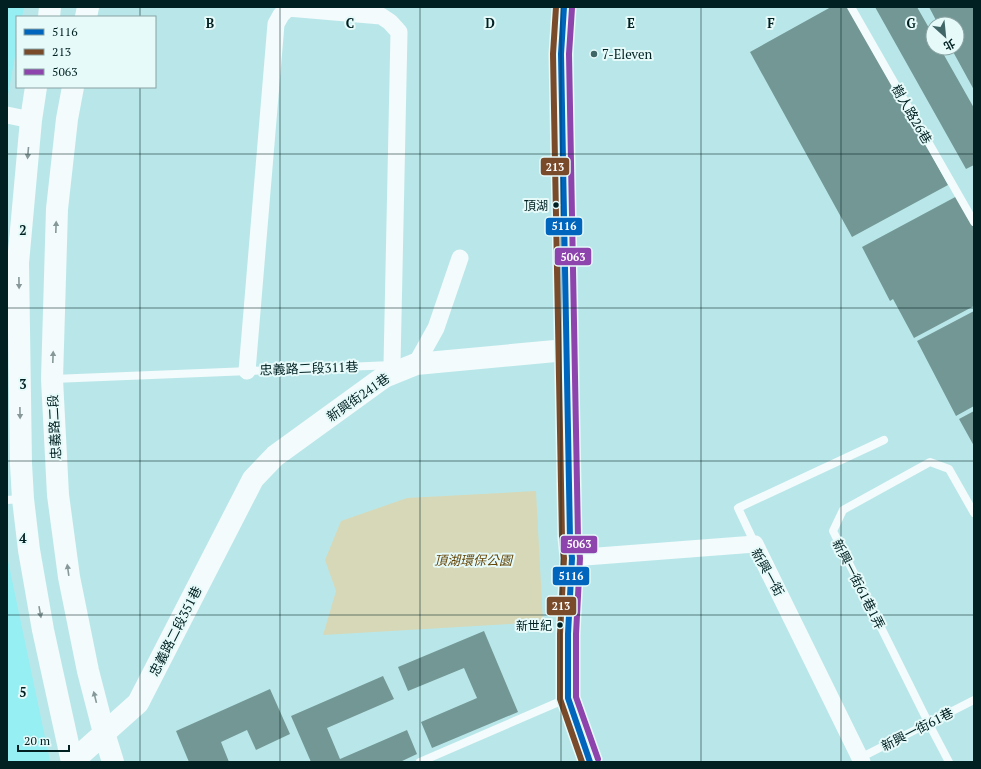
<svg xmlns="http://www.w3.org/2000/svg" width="981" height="769" viewBox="0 0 981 769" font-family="'PT Serif','Noto Sans TC',serif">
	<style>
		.built { fill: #95eff3 }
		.green { fill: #d7d8b8 }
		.building { fill: #739795 }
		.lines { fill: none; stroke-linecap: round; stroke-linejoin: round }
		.lane { stroke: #f4fbfc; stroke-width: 8 }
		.street { stroke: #f4fbfc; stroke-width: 17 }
		.secondary { stroke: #f4fbfc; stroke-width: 22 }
		.bus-1-casing { stroke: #e6fafa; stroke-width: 9 }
		.bus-2-casing { stroke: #e6fafa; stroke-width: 9 }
		.bus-3-casing { stroke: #e6fafa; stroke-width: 9 }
		.bus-1 { stroke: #0065bd; stroke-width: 6 }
		.bus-2 { stroke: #7a4b2a; stroke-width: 6 }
		.bus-3 { stroke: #8e44ad; stroke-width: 6 }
		.oneway { fill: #869899 }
		.grid { fill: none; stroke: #002021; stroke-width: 1; stroke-opacity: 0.55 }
		.poi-dot { fill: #416667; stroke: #e6fafa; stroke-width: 1.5 }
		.bus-dot { fill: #002021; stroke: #e6fafa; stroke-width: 1.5 }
		.labels { text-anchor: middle; stroke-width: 4; stroke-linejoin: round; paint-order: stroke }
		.bus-label { font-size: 12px; fill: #002021; stroke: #e6fafa; text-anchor: end }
		.poi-label { font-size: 13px; fill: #002021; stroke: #e6fafa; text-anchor: start }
		.street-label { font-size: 13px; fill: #002021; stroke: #e6fafa }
		.park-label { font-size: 13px; font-style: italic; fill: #634507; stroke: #e6fafa }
		.grid-label { font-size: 13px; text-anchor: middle; font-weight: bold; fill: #002021; stroke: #e6fafa; stroke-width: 4; stroke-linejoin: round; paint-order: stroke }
		.line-badge { stroke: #e6fafa; stroke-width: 1.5 }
		.badge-label { font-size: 11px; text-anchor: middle; font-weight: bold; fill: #fff }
	</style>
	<rect width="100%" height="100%" fill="#b9e7e9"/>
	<path class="built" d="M7 7H24L22 17H17V45L8 95 7 120Z
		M7 556 50 761V762H7Z"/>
	<path class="green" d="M536 491 543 622 323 635 336 591 325 560 341 521 407 498Z"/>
	<path class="building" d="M831 7H850L948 185 852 237 750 52Z
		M875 7H917L933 35V48H940L974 108V165L966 169Z
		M929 7H974V90L951 48H957V24H938Z
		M959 195 974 224V306L914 338 893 299 890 301 862 247Z
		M974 311V406L956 416 917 341Z
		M974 411V446L959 419Z
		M484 631 518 712 432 748 421 722 477 698 464 668 408 691 398 667Z
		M383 676 394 699 327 728 340 759 407 730 417 754 400 762H311L291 716Z
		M270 689 290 734 256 750 247 730 221 742 229 762H189L176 731Z"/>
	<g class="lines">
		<path class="lane" d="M851 7 974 222
			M53 379 393 365
			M7 500 22 499
			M755 544 738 508 884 440
			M860 758 974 700
			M420 762 568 698
			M949 762 929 724 833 531 843 510 930 462 949 469 974 513"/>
		<path class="street" d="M7 115 31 120
			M566 350 570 538 572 558 568 634V698L590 762
			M416 364 436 328 460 258
			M247 371 276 24 281 15 288 8 381 16 390 22 399 32 392 365
			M572 558 755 544 862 762"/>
		<path class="secondary" d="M49 17 50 7
			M86 17 88 7
			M36 87 31 120 18 263 21 464 23 499 29 550 43 630 72 762
			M73 87 67 119 57 209 52 379 58 495 69 577 88 671 104 733 113 762
			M72 762 138 703 253 479 275 456 384 377 416 364 566 350 561 54 564 7"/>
		<defs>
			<path id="bus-1" d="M564 7 561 54 570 538 572 558 568 634V698L590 762"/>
			<path id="bus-2" d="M556 7 553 54 562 538 564 558 560 634V699L582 762"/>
			<path id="bus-3" d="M572 8 569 54 578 538 580 558 576 634V697L598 759"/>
		</defs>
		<use href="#bus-1" class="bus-1-casing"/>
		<use href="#bus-2" class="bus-2-casing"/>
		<use href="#bus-3" class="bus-3-casing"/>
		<use href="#bus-1" class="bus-1"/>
		<use href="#bus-2" class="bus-2"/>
		<use href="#bus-3" class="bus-3"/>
	</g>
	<defs><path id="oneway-solid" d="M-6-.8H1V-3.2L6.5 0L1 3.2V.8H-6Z"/></defs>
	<g class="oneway">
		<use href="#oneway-solid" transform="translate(28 153) rotate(95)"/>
		<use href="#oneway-solid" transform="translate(56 227) rotate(-88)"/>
		<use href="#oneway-solid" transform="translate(19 283) rotate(89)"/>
		<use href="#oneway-solid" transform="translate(53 357) rotate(-88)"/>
		<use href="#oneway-solid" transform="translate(20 413) rotate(89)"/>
		<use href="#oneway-solid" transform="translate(68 570) rotate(-98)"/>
		<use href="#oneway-solid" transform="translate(40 612) rotate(80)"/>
		<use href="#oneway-solid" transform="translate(95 697) rotate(-104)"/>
	</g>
	<path class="grid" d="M140 7V17M280 7V762M420 7V762M561 7V762M701 7V762M841 7V762M140 87V762M7 154H974M7 308H974M7 461H974M7 615H974"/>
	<circle class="poi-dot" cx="594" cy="54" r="4"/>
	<g class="bus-dot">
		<circle cx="556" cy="205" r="3.5"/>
		<circle cx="560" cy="625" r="3.5"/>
	</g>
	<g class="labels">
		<g class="bus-label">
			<text x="548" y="210">頂湖</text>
			<text x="552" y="630">新世紀</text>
		</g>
		<g class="poi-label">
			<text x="602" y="59">7-Eleven</text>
		</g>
		<g class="street-label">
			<text transform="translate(912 114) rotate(60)" y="5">樹人路26巷</text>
			<text transform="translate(309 368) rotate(-2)" y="5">忠義路二段311巷</text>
			<text transform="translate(358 397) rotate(-35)" y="5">新興街241巷</text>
			<text transform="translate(54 427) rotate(-93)" y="5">忠義路二段</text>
			<text transform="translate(768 572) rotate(61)" y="5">新興一街</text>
			<text transform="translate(859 584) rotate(63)" y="5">新興一街61巷1弄</text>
			<text transform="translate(175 631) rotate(-63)" y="5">忠義路二段351巷</text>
			<text transform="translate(917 729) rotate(-27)" y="5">新興一街61巷</text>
		</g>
		<g class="park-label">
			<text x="473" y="565">頂湖環保公園</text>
		</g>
	</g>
	<g class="grid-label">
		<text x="210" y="28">B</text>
		<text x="350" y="28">C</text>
		<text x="490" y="28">D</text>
		<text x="631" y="28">E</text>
		<text x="771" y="28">F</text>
		<text x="911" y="28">G</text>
		<text x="23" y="235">2</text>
		<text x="23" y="389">3</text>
		<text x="23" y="543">4</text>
		<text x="23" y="697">5</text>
	</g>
	<g class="line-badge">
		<rect x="540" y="157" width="30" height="19" rx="4" fill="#7a4b2a"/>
		<rect x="545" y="217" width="38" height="19" rx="4" fill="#0065bd"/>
		<rect x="554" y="247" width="38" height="19" rx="4" fill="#8e44ad"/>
		<rect x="560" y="535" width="38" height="19" rx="4" fill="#8e44ad"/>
		<rect x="552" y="566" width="38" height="20" rx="4" fill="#0065bd"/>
		<rect x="546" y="596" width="31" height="20" rx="4" fill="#7a4b2a"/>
	</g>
	<g class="badge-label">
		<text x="555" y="171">213</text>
		<text x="564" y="230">5116</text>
		<text x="573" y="261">5063</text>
		<text x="579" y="548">5063</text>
		<text x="571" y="580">5116</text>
		<text x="561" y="610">213</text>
	</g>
	<rect width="981" height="769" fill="none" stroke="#002021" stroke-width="16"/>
	<rect x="16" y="16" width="140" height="72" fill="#e6fafa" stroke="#8aa3a3"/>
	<rect x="24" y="29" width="20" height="6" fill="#0065bd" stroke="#8aa3a3"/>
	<text x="52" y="36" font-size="12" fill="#002021">5116</text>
	<rect x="24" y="49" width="20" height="6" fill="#7a4b2a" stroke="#8aa3a3"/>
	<text x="52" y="56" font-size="12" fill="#002021">213</text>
	<rect x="24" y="69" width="20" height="6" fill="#8e44ad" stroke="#8aa3a3"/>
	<text x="52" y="76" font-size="12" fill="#002021">5063</text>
	<g transform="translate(945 36) rotate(153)"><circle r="19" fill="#e6fafa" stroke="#8aa3a3"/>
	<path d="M0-3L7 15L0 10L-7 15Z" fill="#416667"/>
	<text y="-6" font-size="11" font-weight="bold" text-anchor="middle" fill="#002021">北</text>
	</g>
	<path d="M18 745v6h51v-6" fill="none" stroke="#002021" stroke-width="2"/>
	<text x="24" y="745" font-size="12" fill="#002021" stroke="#e6fafa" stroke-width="3" paint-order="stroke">20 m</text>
</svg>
